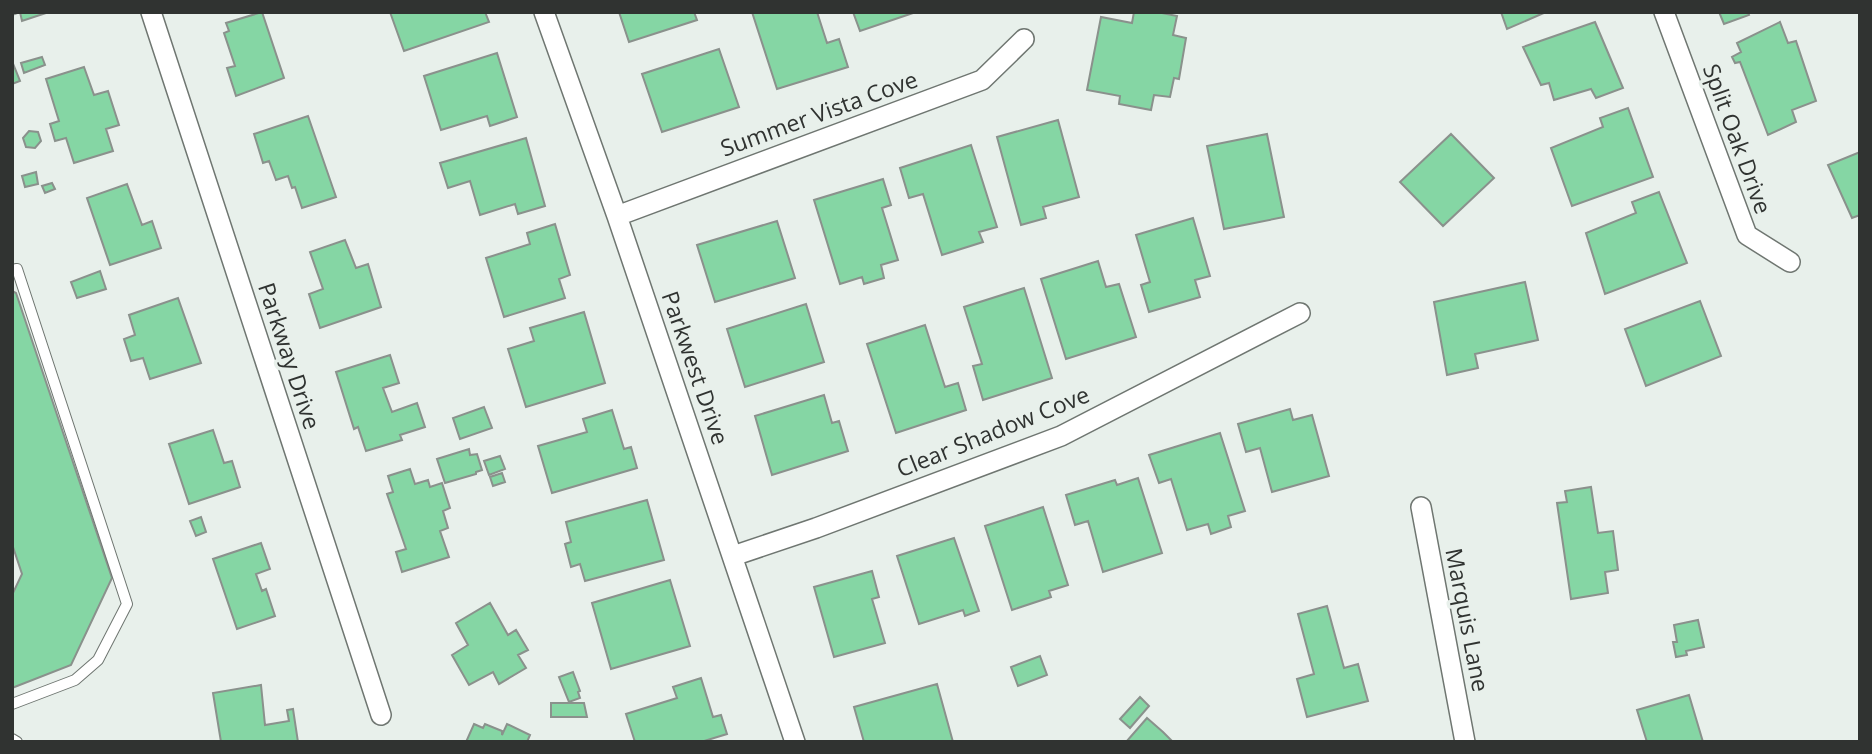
<svg xmlns="http://www.w3.org/2000/svg" width="1872" height="754" viewBox="0 0 1872 754" font-family="'Open Sans',sans-serif">
	<style>
		.building { fill: #85d6a4; stroke: #8a918c; stroke-width: 2 }
		.lines { fill: none; stroke-linecap: round; stroke-linejoin: round }
		.lane-casing { stroke: #6f7671; stroke-width: 12 }
		.street-casing { stroke: #6f7671; stroke-width: 22 }
		.lane { stroke: #fff; stroke-width: 10 }
		.street { stroke: #fff; stroke-width: 19 }
		.labels { text-anchor: middle; stroke-width: 7; stroke-linejoin: round; paint-order: stroke }
		.street-label { font-size: 23px; fill: #303331; stroke: #e8f0eb }
	</style>
	<rect width="100%" height="100%" fill="#e8f0eb"/>
	<path class="building" d="M12 12H49L22 21 20 12 12 15Z
		M262 12 284 78 236 96 227 68 235 66 224 33 229 31 226 23Z
		M390 12H485L489 22 404 51Z
		M619 12H694L697 20 629 42Z
		M752 12H817L827 43 839 39 848 67 777 89Z
		M853 12H916L860 31Z
		M1134 12H1157L1177 16 1173 35 1186 38 1179 79 1174 78 1170 97 1154 95 1151 110 1119 104 1120 96 1087 90 1101 17 1132 23Z
		M1501 12H1546L1507 29Z
		M1719 12H1748L1749 15 1724 24Z
		M1595 22 1623 88 1596 98 1591 89 1554 100 1549 83 1541 85 1523 47Z
		M1780 22 1788 43 1796 41 1816 101 1792 110 1796 122 1768 135 1740 62 1735 63 1732 57 1741 52 1737 43Z
		M719 49 739 107 662 132 642 74Z
		M497 53 517 117 490 126 487 116 441 130 424 76Z
		M42 57 45 65 24 73 21 63Z
		M12 61 20 81 12 84Z
		M84 67 94 95 108 91 119 125 106 129 113 151 74 163 66 138 55 141 50 124 59 121 46 79Z
		M1628 108 1653 177 1572 206 1551 148 1603 127 1600 118Z
		M308 116 336 197 302 208 295 187 292 188 288 176 276 180 269 161 263 163 254 134Z
		M1058 120 1079 197 1043 207 1046 218 1021 225 997 137Z
		M29 131 38 132 41 141 35 148 26 147 23 138Z
		M1267 134 1284 217 1224 229 1207 146Z
		M1451 134 1494 178 1443 226 1400 182Z
		M526 138 545 206 518 214 515 204 480 215 470 181 448 188 440 163Z
		M971 145 997 227 979 232 983 242 942 255 923 194 909 198 900 168Z
		M1860 152V215L1852 218 1828 165Z
		M36 172 38 184 25 187 22 176Z
		M883 179 891 205 882 208 898 260 881 265 884 278 864 284 862 277 840 284 814 200Z
		M52 183 55 189 45 193 42 186Z
		M127 184 142 225 152 221 161 248 110 265 87 198Z
		M1659 192 1687 263 1605 294 1586 233 1636 213 1632 202Z
		M1193 218 1210 276 1195 280 1200 297 1149 312 1141 285 1150 282 1136 235Z
		M777 221 795 278 715 302 697 245Z
		M555 224 570 275 559 279 565 298 504 317 486 258 530 244 527 233Z
		M345 240 356 268 368 264 381 307 320 328 309 294 323 289 310 252Z
		M1098 261 1106 287 1119 284 1136 337 1066 359 1041 279Z
		M100 271 106 289 77 298 71 282Z
		M1525 282 1538 340 1475 354 1478 368 1447 375 1434 302Z
		M1024 288 1052 378 983 400 973 366 982 364 964 307Z
		M12 291 16 293 112 578 71 665 12 688V595L22 574 12 544Z
		M178 298 201 363 150 379 143 358 131 361 124 339 135 335 129 315Z
		M1700 301 1721 356 1646 386 1625 329Z
		M806 304 824 362 745 387 727 329Z
		M584 312 605 383 526 407 508 349 534 341 530 328Z
		M925 325 945 387 958 383 966 410 896 433 867 344Z
		M390 355 399 383 383 388 392 412 417 403 425 427 400 435 402 440 366 451 358 427 354 429 336 372Z
		M824 395 832 423 839 421 848 451 772 475 755 416Z
		M484 407 492 428 460 439 453 418Z
		M1290 409 1293 420 1312 415 1329 476 1272 492 1260 448 1246 452 1238 424Z
		M612 410 624 449 631 447 637 468 552 493 538 446 587 432 583 419Z
		M213 430 224 463 232 461 240 487 189 504 169 444Z
		M1220 433 1245 511 1228 516 1231 527 1211 534 1208 524 1187 530 1171 479 1159 483 1149 455Z
		M469 449 470 455 477 454 482 470 476 472V474L445 483 437 459Z
		M500 456 505 469 489 475 484 461Z
		M410 469 415 484 428 480 430 487 442 483 450 508 443 511 448 528 440 531 449 557 402 572 396 552 406 549 387 494 393 492 388 476Z
		M502 473 505 482 493 486 490 477Z
		M1138 478 1162 553 1103 572 1088 521 1075 525 1066 495 1115 480 1117 485Z
		M1591 487 1598 533 1613 531 1618 570 1605 572 1608 593 1571 599 1557 503 1567 502 1565 491Z
		M647 500 664 560 585 581 580 564 571 567 565 544 571 542 566 522Z
		M1043 507 1068 585 1049 591 1051 597 1012 610 985 526Z
		M201 517 206 532 196 536 190 521Z
		M954 538 979 611 965 616 963 610 919 624 897 556Z
		M261 543 270 569 256 574 262 591 266 589 275 616 237 629 213 559Z
		M872 571 879 597 872 599 885 643 834 657 814 587Z
		M670 580 690 646 611 669 592 603Z
		M490 603 508 635 516 630 528 650 518 655 526 668 499 684 493 672 469 685 452 655 468 645 456 623Z
		M1327 606 1344 668 1358 664 1368 701 1307 717 1297 679 1314 674 1298 614Z
		M1698 620 1704 647 1686 651 1687 655 1676 657 1673 642H1677L1674 625Z
		M1040 656 1047 675 1018 686 1011 667Z
		M573 672 580 691 578 692 580 698 569 702 559 677Z
		M701 678 713 717 721 715 727 734 701 742H635L626 714 677 698 673 687Z
		M937 684 953 742H864L854 707Z
		M261 685 265 725 289 721 287 710 293 709 298 742H221L213 693Z
		M1689 695 1703 742H1647L1637 710Z
		M1140 697 1149 706 1130 728 1120 719Z
		M551 703H584L587 717H551Z
		M1147 718 1163 732 1173 742H1126Z
		M474 724 483 728 485 724 502 731V735L507 724 530 735 527 742H466Z"/>
	<g class="lines">
		<defs>
			<path id="lane" d="M12 270 17 269 127 604 98 660 75 680 12 704
				M12 739 17 742"/>
			<path id="street" d="M151 12 381 715
				M544 12 617 216 795 742
				M1664 12 1747 235 1790 262
				M617 216 982 80 1024 39
				M1421 507 1465 742
				M733 556 816 528 1061 436 1300 313"/>
		</defs>
		<use href="#lane" class="lane-casing"/>
		<use href="#street" class="street-casing"/>
		<use href="#lane" class="lane"/>
		<use href="#street" class="street"/>
	</g>
	<g class="labels">
		<g class="street-label">
			<text transform="translate(819 114) rotate(-20)" y="8">Summer Vista Cove</text>
			<text transform="translate(1737 139) rotate(70)" y="8">Split Oak Drive</text>
			<text transform="translate(289 356) rotate(72)" y="8">Parkway Drive</text>
			<text transform="translate(695 368) rotate(71)" y="8">Parkwest Drive</text>
			<text transform="translate(993 432) rotate(-22)" y="8">Clear Shadow Cove</text>
			<text transform="translate(1467 620) rotate(79)" y="8">Marquis Lane</text>
		</g>
	</g>
	<rect width="1872" height="754" fill="none" stroke="#303331" stroke-width="28"/>
</svg>
